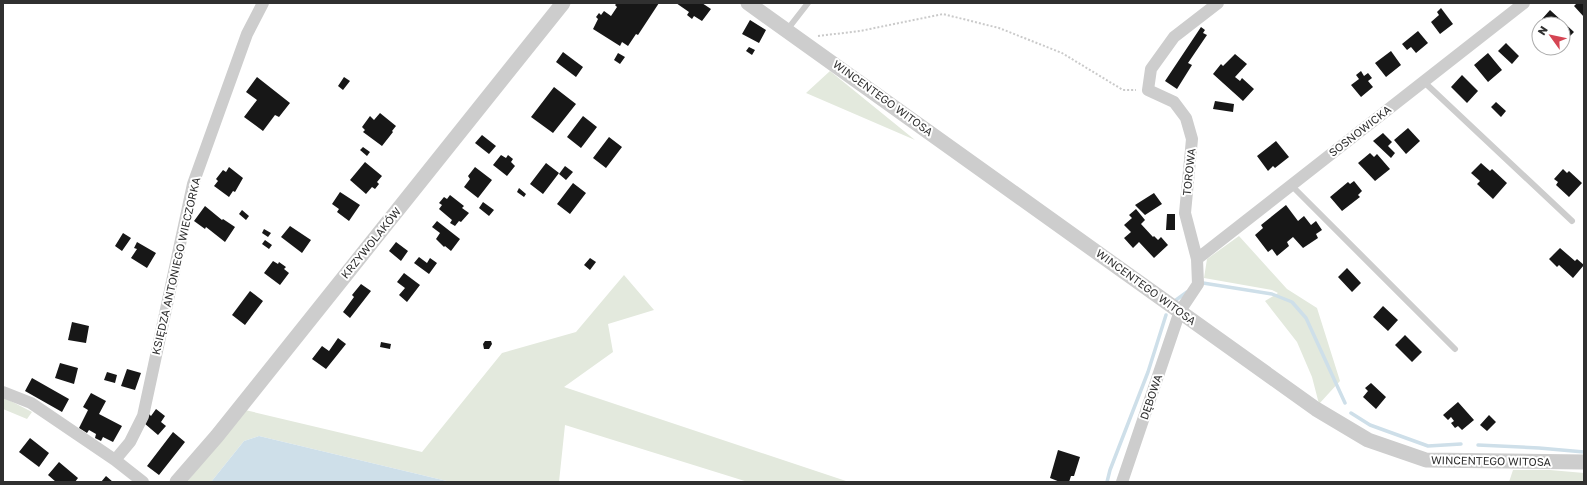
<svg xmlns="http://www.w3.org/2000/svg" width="1587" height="485" viewBox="0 0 1587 485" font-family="'Golos Text',sans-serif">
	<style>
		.green { fill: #e3e9dd }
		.water { fill: #cedfe9 }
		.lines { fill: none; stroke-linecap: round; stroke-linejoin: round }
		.stream { stroke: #cedfe9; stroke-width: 3.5 }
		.building { fill: #171717 }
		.path { stroke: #cacaca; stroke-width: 2; stroke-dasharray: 2 2; stroke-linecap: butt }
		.service { stroke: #cdcdcd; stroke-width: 6 }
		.minor { stroke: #cdcdcd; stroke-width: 12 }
		.tertiary { stroke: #cdcdcd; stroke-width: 15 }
		.labels { text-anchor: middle; stroke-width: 4; stroke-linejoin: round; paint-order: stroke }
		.street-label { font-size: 11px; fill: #303030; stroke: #fff }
	</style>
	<rect width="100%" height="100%" fill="#fff"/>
	<path class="green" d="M830 71 915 140 806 93Z
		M1239 236 1287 289 1317 308 1340 381 1319 404 1312 377 1297 342 1265 301 1278 293 1272 290 1204 278 1207 259Z
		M624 275 654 310 608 324 613 352 564 387 849 482H748L565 425 559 482H451L259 436 244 441 211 482H187L245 410 422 452 502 353 576 332Z
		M3 397 32 412 27 419 3 409Z
		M1513 470H1550L1584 473V482H1509Z"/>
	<path class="water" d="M259 436 451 482H211L244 441Z"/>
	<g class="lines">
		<path class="stream" d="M1203 283 1272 294 1292 302 1306 318 1345 403
			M1176 300 1187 292
			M1351 413 1370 425 1428 446 1461 444
			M1478 445 1539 448 1584 452
			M1107 482 1110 470 1148 372 1166 315"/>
	</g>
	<path class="building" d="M617 3H659L638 35 636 34 628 46 622 42 620 46 593 29 598 19 596 17 599 13 601 15 604 11 611 16 617 7 615 5Z
		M676 3H702L711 9 702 21 694 16 692 19 687 15 689 12Z
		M1577 3H1584V17L1574 6Z
		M1441 8 1453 24 1440 34 1431 22 1439 15 1437 12Z
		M1550 10 1574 32 1563 43V24H1547L1542 19Z
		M750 20 766 30 759 43 742 34Z
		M1201 27 1205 30 1203 33 1207 35 1188 63 1192 65 1177 89 1165 81Z
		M1418 31 1428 43 1416 53 1411 47 1407 50 1402 44Z
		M1506 43 1519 56 1512 64 1498 51Z
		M749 47 755 50 752 55 746 51Z
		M1391 51 1401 65 1386 77 1375 63Z
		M563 52 583 67 576 77 556 62Z
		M618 53 625 57 620 64 614 60Z
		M1488 53 1502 70 1488 82 1474 65Z
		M1235 54 1247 64 1235 77 1240 81 1242 78 1254 89 1243 101 1213 74 1221 64 1223 66Z
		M1361 71 1364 76 1368 73 1372 78 1368 81 1373 87 1361 97 1351 85 1359 79 1356 75Z
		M1462 75 1478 91 1467 103 1451 87Z
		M257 77 290 103 279 117 275 115 263 131 244 117 257 100 246 92Z
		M344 77 350 81 343 90 338 86Z
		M554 87 576 104 553 133 531 117Z
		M1215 101 1234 104 1233 112 1213 109Z
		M1496 102 1506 111 1501 117 1491 107Z
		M380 113 396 126 392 131 393 132 382 146 363 132 365 130 362 127 370 116 374 120Z
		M583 116 597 127 581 148 567 137Z
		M1408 128 1420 141 1406 154 1394 140Z
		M1383 133 1392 142 1388 146 1395 153 1391 158 1373 141Z
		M482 135 496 146 489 154 475 143Z
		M609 137 622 147 606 168 593 158Z
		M1276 141 1289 157 1275 168 1273 166 1268 171 1257 156Z
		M363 147 370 152 367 156 360 150Z
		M1370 153 1374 157 1377 154 1390 169 1375 181 1358 163Z
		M501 155 506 158 508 155 513 159 511 162 515 166 507 176 493 165Z
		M365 162 382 176 377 182 379 184 375 189 372 187 366 194 350 180Z
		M546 163 559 173 543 194 530 184Z
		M1481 163 1490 171 1492 169 1507 183 1493 199 1477 184 1480 181 1471 173Z
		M565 166 573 172 566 180 559 174Z
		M229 167 243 178 235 192 233 191 229 197 214 186 218 181 216 179 223 170 226 172Z
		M475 167 492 180 478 198 464 187 470 179 468 176Z
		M1563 169 1567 173 1569 171 1582 183 1569 197 1556 185 1558 182 1554 179Z
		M1354 181 1362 191 1358 195 1360 197 1342 211 1330 197 1348 182 1350 184Z
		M573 183 586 193 570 214 557 204Z
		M519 188 526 194 524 197 517 192Z
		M340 192 360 205 349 221 337 212 339 209 332 204Z
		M1154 193 1162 204 1145 215 1135 205Z
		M450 195 464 206 462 208 469 213 461 222 459 221 455 226 450 223 452 220 439 209 442 205 439 203 444 197 447 199Z
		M483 202 494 210 489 216 479 208Z
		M1286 205 1298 221 1304 216 1311 225 1316 221 1322 230 1316 234 1318 238 1303 248 1293 237 1287 242 1289 246 1277 256 1272 249 1268 252 1255 235 1263 228 1261 225Z
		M205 206 222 220 223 219 235 227 225 242 206 227 205 229 194 221Z
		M1136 209 1145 220 1141 224 1153 237 1154 236 1158 240 1161 237 1168 245 1154 258 1139 242 1133 248 1124 238 1131 232 1124 225 1132 218 1129 215Z
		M242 210 249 216 246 220 239 214Z
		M1167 214H1175V230H1166Z
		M437 221 460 239 451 251 445 246 444 247 436 239 440 233 432 227Z
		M290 226 311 240 302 253 281 237Z
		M264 229 271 233 268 237 262 233Z
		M123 233 131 238 122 251 115 246Z
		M265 240 272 245 269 249 262 244Z
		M137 242 156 253 147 268 131 258 137 249 134 248Z
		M396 242 408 251 401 261 389 251Z
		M1560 248 1575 261 1577 259 1584 265 1573 278 1559 265 1557 267 1549 259Z
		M419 257 427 263 430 258 437 263 429 274 414 263Z
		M590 258 596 262 590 270 584 265Z
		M273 261 278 264 279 262 286 267 284 269 289 273 280 285 264 273Z
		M1347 268 1361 283 1352 292 1338 277Z
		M404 273 420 285 407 302 399 295 405 288 397 282Z
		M361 284 371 291 350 318 343 312 354 297 352 295Z
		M250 291 263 301 245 325 232 315Z
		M1383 306 1398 320 1388 331 1373 317Z
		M72 322 89 326 86 343 68 340Z
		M1405 335 1422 352 1412 362 1395 345Z
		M338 338 346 344 326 369 312 359 322 346 329 351Z
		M485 341H491L492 344 489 349H484L483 344Z
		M381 342 391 344 390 349 380 347Z
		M60 363 78 368 74 384 55 378Z
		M127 369 141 373 135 390 121 386Z
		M107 372 117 375 115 383 104 380Z
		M32 378 69 399 62 412 25 391Z
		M1371 383 1386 397 1376 409 1363 397 1368 391 1365 388Z
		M91 393 106 401 99 414 122 426 113 442 103 437 101 441 95 438 96 434 89 430 87 433 79 428 88 410 83 407Z
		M1458 402 1474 420 1462 430 1458 426 1455 428 1451 423 1454 421 1451 417 1448 420 1443 415Z
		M156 409 165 416 161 422 166 426 158 435 144 423 148 413 151 416Z
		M1489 415 1496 422 1487 431 1480 425Z
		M173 432 185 442 159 475 147 466Z
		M30 438 49 453 39 467 19 452Z
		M1058 450 1080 457 1074 476H1071L1069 482H1060L1050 478Z
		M59 462 78 478 75 482H56L48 475Z
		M106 476 113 482H101Z"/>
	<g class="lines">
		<path class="path" d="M818 36 860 31 943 14 999 28 1062 53 1123 90H1136"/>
		<path class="service" d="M787 30 808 3
			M1423 81 1572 221
			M1291 185 1455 349"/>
		<path class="minor" d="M1197 259 1524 3
			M3 392 31 403 115 460 143 482
			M115 460 130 442 143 416 193 184 247 34 263 3
			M1122 482 1180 311 1198 284 1197 259 1185 213 1192 139 1186 118 1174 102 1148 90 1151 69 1174 37 1218 3"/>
		<path class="tertiary" d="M748 3 1316 409 1368 440 1426 460 1584 462
			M177 482 217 436 563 3"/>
	</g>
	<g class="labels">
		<g class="street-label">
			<text transform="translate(883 98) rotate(36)" y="4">WINCENTEGO WITOSA</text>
			<text transform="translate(1360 131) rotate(-38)" y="4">SOSNOWICKA</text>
			<text transform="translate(1189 172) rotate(-84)" y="4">TOROWA</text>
			<text transform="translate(371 243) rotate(-51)" y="4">KRZYWOLAKÓW</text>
			<text transform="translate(176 266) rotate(-77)" y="4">KSIĘDZA ANTONIEGO WIECZORKA</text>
			<text transform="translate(1146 287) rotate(36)" y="4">WINCENTEGO WITOSA</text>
			<text transform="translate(1151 397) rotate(-71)" y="4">DĘBOWA</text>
			<text transform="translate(1491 461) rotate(1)" y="4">WINCENTEGO WITOSA</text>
		</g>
	</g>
	<rect width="1587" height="485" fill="none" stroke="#303030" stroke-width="8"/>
	<g transform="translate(1551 36) rotate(303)"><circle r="19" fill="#ffffff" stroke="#acacac"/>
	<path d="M0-3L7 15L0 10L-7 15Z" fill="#d54553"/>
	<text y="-6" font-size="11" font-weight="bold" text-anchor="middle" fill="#303030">N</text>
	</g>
</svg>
